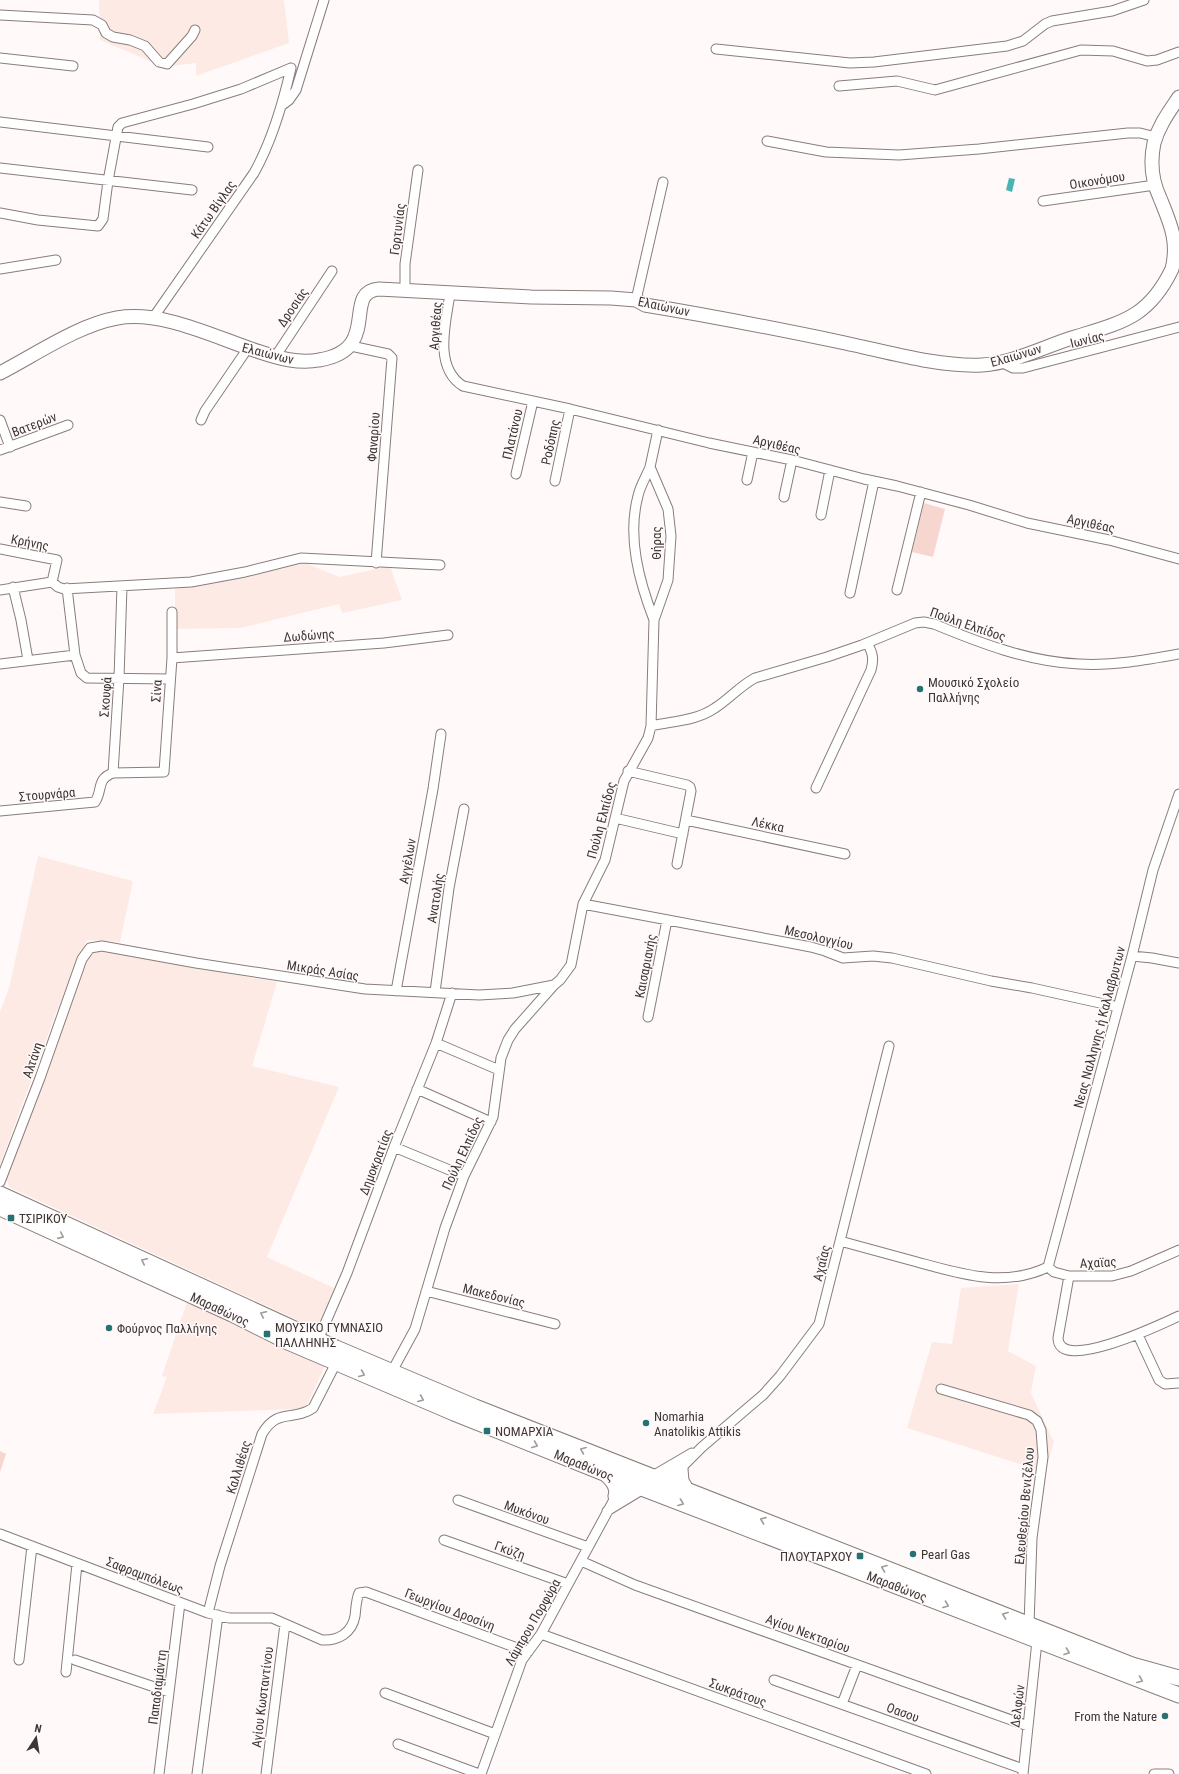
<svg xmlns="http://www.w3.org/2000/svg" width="1179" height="1774" viewBox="0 0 1179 1774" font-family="'Roboto Condensed',sans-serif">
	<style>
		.built { fill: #feeae4 }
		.green { fill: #f6d6ce }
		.water { fill: #4ab3b3 }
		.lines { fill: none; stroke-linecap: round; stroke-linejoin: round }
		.minor-casing { stroke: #887e7b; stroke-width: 11 }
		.secondary-casing { stroke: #887e7b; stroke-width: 15 }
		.primary-casing { stroke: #887e7b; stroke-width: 17 }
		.minor { stroke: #fff; stroke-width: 9 }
		.secondary { stroke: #fff; stroke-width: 13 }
		.primary { stroke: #fff; stroke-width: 15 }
		.oneway { stroke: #9e9b9a }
		.poi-dot { fill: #267171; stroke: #fffaf9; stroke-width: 1.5 }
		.labels { text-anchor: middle; stroke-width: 3; stroke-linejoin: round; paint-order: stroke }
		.street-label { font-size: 13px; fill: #3c3736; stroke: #fffaf9 }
		.poi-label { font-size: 13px; fill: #3c3736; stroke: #fffaf9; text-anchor: start }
	</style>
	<rect width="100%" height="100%" fill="#fffaf9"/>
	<path class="built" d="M99 0H284L289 43 196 76V63L164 67 100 40Z
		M301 561 339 577 390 566 402 600 342 613 339 604 241 628 175 629V589Z
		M38 856 133 881 120 942 87 940 56 1013 0 1165V1012L9 988Z
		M108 950 181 965 277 982 252 1066 339 1087 267 1257 334 1288 317 1329 9 1187 5 1174 85 960 92 952Z
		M1019 1284 1008 1351 1036 1366 1031 1393 1054 1442 1045 1472 907 1428 932 1342 952 1344 961 1288Z
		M187 1302 325 1366 307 1405 300 1409 153 1414 167 1377 162 1376Z"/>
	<path class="green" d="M924 503 945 509 933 557 912 552Z
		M0 1451 6 1454 0 1472Z"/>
	<path class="water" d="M1009 178 1015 179 1012 192 1006 190Z"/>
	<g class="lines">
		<defs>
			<path id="minor" d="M0 15 93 20 102 25 106 33 113 37 130 40 145 46 159 62 167 64 192 36 195 30
				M716 49 850 63 874 62 1007 46 1023 41 1045 24 1052 21 1112 11 1144 0
				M0 58 73 66
				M839 86 897 81 935 90 1081 50 1113 51 1147 61 1157 60 1179 52
				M281 106 289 100 296 90 324 0
				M0 122 208 147
				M767 141 826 152 899 155 979 149 1128 133H1140L1156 137
				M0 168 192 190
				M1043 201 1155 185
				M0 213 38 220 98 226 103 219 108 181 118 127 122 123 193 104 241 89 291 68
				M0 269 56 260
				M405 290V264L418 170
				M450 294C446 322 433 367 463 386L570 409 709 443 792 460 864 479 897 486 969 505 1027 523 1109 540 1179 559
				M636 300 663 182
				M153 318 254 173C272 141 283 103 291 68
				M351 346 388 354 392 358 376 563
				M275 357 332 271
				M1001 362 1013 368H1023L1179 327
				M0 420 10 447
				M201 420 205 411 248 348
				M0 450 68 425
				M650 467C646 477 640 486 638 496 627 537 639 581 654 620
				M516 474 533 401
				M747 480 753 452
				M555 481 570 409
				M784 497 792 460
				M0 502 26 506
				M821 515 830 470
				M0 549 57 560 52 582
				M13 587 21 620 28 660
				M67 588 75 655
				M0 590 52 582 58 587 64 589 191 582 245 572 301 558 440 565
				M897 590 921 492
				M850 593 874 481
				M172 658 384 643 448 635
				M0 664 75 655 81 673 87 678 170 679
				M651 726 654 620 668 580 671 536 668 509 650 467 658 430
				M628 771 687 785 690 787 691 791 677 864
				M113 773 164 772 172 658V612
				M816 788 871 670C874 659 873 653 867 643
				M0 811 95 802C103 790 96 779 113 773L119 678 122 586
				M615 818 683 834
				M686 820 845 854
				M583 904 811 947 825 951 843 958 873 956 892 958 991 981 1032 988 1118 1007
				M1132 956 1152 958 1179 963
				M396 991 433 789 441 734
				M435 992 449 888 464 809
				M648 1017 667 920
				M436 1043 499 1070
				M417 1089 491 1122
				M394 1147 464 1176
				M0 1182 40 1078 82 959 90 948 102 946 196 963 365 989 479 995 513 993 554 985
				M840 1241 889 1046
				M1048 1267 1132 956 1153 870 1179 794
				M1069 1276 1058 1338C1058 1374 1164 1323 1179 1316
				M426 1291 555 1324
				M1138 1335 1159 1380 1165 1384 1179 1383
				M318 1340 347 1273 394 1147 436 1043 452 993
				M390 1375 415 1329 445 1228 464 1176 493 1117 501 1058 508 1040 515 1029 554 985 560 980 571 965 583 904 605 860 624 781 648 738 651 726C673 721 696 721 715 708 729 699 740 686 755 678L827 657 862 645 915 623 924 622 934 624C980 643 1029 662 1079 664 1113 666 1146 660 1179 654
				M941 1389 1029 1415 1037 1421 1041 1430 1043 1457 1032 1538 1029 1625
				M651 1477 692 1453
				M660 1481 682 1467 702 1447 763 1395 780 1376 819 1324 840 1241C866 1248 891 1255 917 1262 961 1274 1004 1288 1048 1267L1054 1272 1069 1276H1112L1131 1271 1179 1250
				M458 1500 588 1547
				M607 1511 645 1488
				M0 1534 208 1613 229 1618H272L322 1640C338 1641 352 1633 355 1616 356 1608 356 1600 359 1593L366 1592 528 1652
				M444 1540 568 1584
				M581 1561 635 1585 1028 1726
				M208 1613 220 1566 262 1434C278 1407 293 1422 313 1408L336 1363
				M541 1634 926 1774
				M19 1660 32 1546
				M75 1660 169 1692
				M66 1672 77 1564
				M774 1680 1023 1769
				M385 1693 495 1734
				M842 1704 857 1665
				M398 1744 479 1774
				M159 1774 180 1603
				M197 1774 218 1615
				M266 1774 285 1624
				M481 1774 522 1660 541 1634 616 1496 636 1484
				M1023 1774 1037 1641
				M1154 1774H1169"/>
			<path id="secondary" d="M0 373C35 355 78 325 117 318 163 310 216 338 260 352 278 358 299 364 319 360 383 350 341 292 379 289L531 297 611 298 636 300 645 305C712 316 778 329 845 343 888 352 938 367 982 365 1014 363 1045 346 1075 337 1123 322 1149 317 1172 269 1179 241 1170 223 1160 198 1152 181 1150 162 1154 143 1159 125 1169 112 1179 97"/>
			<path id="primary" d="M0 1194 336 1348 475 1407 1132 1665 1179 1678
				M0 1208 232 1314 288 1342 454 1413 634 1485 1179 1695
				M680 1469 681 1481 687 1491
				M605 1473C612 1479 619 1487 616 1496"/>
		</defs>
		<use href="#minor" class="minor-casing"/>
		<use href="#secondary" class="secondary-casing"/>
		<use href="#primary" class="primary-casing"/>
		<use href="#minor" class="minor"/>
		<use href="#secondary" class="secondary"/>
		<use href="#primary" class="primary"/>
	</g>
	<defs><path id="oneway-chevron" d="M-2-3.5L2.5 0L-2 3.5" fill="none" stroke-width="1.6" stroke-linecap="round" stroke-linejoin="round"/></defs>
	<g class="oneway">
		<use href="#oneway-chevron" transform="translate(61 1236) rotate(24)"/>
		<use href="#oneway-chevron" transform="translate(144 1261) rotate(-155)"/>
		<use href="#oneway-chevron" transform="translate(263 1314) rotate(-155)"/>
		<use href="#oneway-chevron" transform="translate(362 1374) rotate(23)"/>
		<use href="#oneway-chevron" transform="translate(421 1399) rotate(23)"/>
		<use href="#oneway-chevron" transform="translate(535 1445) rotate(22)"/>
		<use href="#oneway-chevron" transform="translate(583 1450) rotate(-158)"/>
		<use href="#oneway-chevron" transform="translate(681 1503) rotate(21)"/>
		<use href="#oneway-chevron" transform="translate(763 1520) rotate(-159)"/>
		<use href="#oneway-chevron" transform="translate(884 1568) rotate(-159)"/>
		<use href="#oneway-chevron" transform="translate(946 1605) rotate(21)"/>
		<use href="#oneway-chevron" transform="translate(1005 1615) rotate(-159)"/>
		<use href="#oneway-chevron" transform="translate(1067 1652) rotate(20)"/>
		<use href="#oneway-chevron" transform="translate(1140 1680) rotate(22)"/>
	</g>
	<g class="poi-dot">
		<circle cx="920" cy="689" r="4"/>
		<rect x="7" y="1214" width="8" height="8" rx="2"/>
		<circle cx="109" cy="1328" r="4"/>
		<rect x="263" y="1330" width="8" height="8" rx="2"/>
		<circle cx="646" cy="1423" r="4"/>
		<rect x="483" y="1427" width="8" height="8" rx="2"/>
		<circle cx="913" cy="1554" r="4"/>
		<rect x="856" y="1552" width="8" height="8" rx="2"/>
		<circle cx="1165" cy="1716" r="4"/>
	</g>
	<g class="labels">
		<g class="street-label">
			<text transform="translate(1097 180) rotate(-9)" y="5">Οικονόμου</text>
			<text transform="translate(213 209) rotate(-55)" y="5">Κάτω Βίγλας</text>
			<text transform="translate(397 229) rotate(-83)" y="5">Γορτυνίας</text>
			<text transform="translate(664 306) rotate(12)" y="5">Ελαιώνων</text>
			<text transform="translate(292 307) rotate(-56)" y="5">Δροσιάς</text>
			<text transform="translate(435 326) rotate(-86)" y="5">Αργιθέας</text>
			<text transform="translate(1087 339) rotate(-14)" y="5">Ιωνίας</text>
			<text transform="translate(268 353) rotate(14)" y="5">Ελαιώνων</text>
			<text transform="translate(1016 355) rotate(-16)" y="5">Ελαιώνων</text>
			<text transform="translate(34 424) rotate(-21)" y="5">Βατερών</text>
			<text transform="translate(512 434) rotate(-77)" y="5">Πλατάνου</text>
			<text transform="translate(373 437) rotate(-86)" y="5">Φαναρίου</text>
			<text transform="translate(550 442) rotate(-78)" y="5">Ροδόπης</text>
			<text transform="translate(777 444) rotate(13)" y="5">Αργιθέας</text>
			<text transform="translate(1091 523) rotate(12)" y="5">Αργιθέας</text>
			<text transform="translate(30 542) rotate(11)" y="5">Κρήνης</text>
			<text transform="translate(656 543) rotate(-90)" y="5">Θήρας</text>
			<text transform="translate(968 624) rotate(19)" y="5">Πούλη Ελπίδος</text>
			<text transform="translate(309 635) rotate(-4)" y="5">Δωδώνης</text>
			<text transform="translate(156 691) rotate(-86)" y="5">Σίνα</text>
			<text transform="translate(105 697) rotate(-86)" y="5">Σκουφά</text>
			<text transform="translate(47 794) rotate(-5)" y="5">Στουρνάρα</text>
			<text transform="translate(601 820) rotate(-75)" y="5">Πούλη Ελπίδος</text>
			<text transform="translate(768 824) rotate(12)" y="5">Λέκκα</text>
			<text transform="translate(407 861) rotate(-80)" y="5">Αγγέλων</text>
			<text transform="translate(435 898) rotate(-81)" y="5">Ανατολής</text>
			<text transform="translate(819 937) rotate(13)" y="5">Μεσολογγίου</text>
			<text transform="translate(645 966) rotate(-79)" y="5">Καισαριανής</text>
			<text transform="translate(323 970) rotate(9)" y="5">Μικράς Ασίας</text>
			<text transform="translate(1099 1027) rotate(-75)" y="5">Νεας Nαλληνης ή Καλλαβρυτων</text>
			<text transform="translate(32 1060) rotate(-71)" y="5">Αλτάνη</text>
			<text transform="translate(462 1153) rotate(-65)" y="5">Πούλη Ελπίδος</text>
			<text transform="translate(375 1162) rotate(-69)" y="5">Δημοκρατίας</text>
			<text transform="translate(1098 1262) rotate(-3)" y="5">Αχαϊας</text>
			<text transform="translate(821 1263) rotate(-76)" y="5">Αχαΐας</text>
			<text transform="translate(494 1295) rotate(14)" y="5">Μακεδονίας</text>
			<text transform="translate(220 1309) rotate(25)" y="5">Μαραθώνος</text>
			<text transform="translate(584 1465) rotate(22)" y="5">Μαραθώνος</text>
			<text transform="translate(238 1467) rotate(-73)" y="5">Καλλιθέας</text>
			<text transform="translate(1024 1506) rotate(-85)" y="5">Ελευθερίου Βενιζέλου</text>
			<text transform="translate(527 1512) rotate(20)" y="5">Μυκόνου</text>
			<text transform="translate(510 1550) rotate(20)" y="5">Γκύζη</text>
			<text transform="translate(145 1575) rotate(21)" y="5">Σαφραμπόλεως</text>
			<text transform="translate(897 1586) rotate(21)" y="5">Μαραθώνος</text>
			<text transform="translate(450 1609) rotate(21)" y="5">Γεωργίου Δροσίνη</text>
			<text transform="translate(532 1622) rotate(-60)" y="5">Λάμπρου Πορφύρα</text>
			<text transform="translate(808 1633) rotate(20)" y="5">Αγίου Νεκταρίου</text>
			<text transform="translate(157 1687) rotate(-83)" y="5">Παπαδιαμάντη</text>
			<text transform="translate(738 1692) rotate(20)" y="5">Σωκράτους</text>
			<text transform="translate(262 1697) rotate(-83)" y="5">Αγίου Κωσταντίνου</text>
			<text transform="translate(1017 1706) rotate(-83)" y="5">Δελφών</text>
			<text transform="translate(903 1712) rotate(20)" y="5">Οασου</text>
		</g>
		<g class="poi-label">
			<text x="928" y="687">Μουσικό Σχολείο<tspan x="928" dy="15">Παλλήνης</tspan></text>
			<text x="19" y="1223">ΤΣΙΡΙΚΟΥ</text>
			<text x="275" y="1332">ΜΟΥΣΙΚΟ ΓΥΜΝΑΣΙΟ<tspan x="275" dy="15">ΠΑΛΛΗΝΗΣ</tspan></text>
			<text x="117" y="1333">Φούρνος Παλλήνης</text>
			<text x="654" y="1421">Nomarhia<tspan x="654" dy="15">Anatolikis Attikis</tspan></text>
			<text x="495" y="1436">ΝΟΜΑΡΧΙΑ</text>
			<text x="921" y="1559">Pearl Gas</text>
			<text x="852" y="1561" text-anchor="end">ΠΛΟΥΤΑΡΧΟΥ</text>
			<text x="1157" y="1721" text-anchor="end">From the Nature</text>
		</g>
	</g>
	<g transform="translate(36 1738) rotate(12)" stroke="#fffaf9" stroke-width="3" paint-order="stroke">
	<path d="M0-3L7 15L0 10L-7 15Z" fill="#3c3736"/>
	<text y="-6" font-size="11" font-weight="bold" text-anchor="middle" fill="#3c3736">N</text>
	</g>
</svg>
